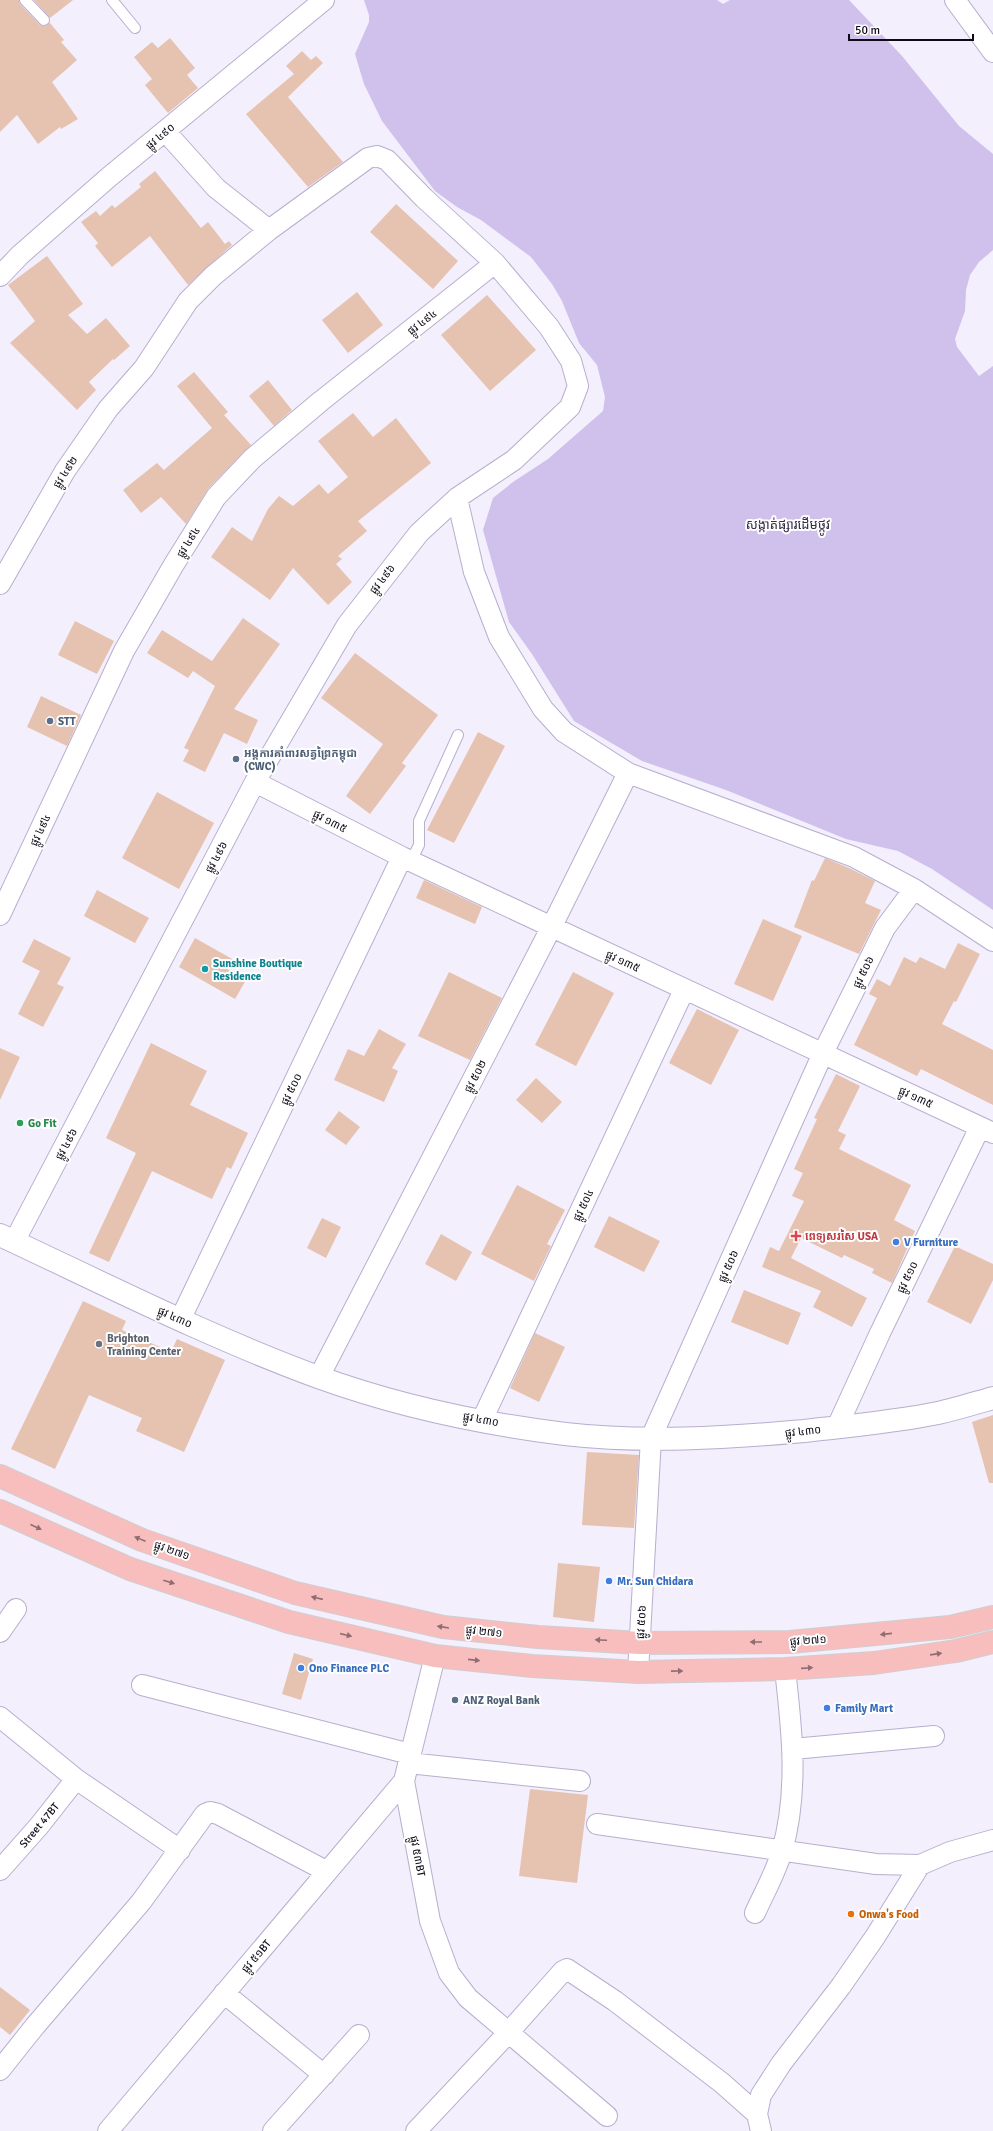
<svg xmlns="http://www.w3.org/2000/svg" width="993" height="2131" viewBox="0 0 993 2131" font-family="Signika,'Noto Sans Khmer',sans-serif">
	<style>
		.green { fill: #cfc0ec }
		.building { fill: #e6c2b1 }
		.lines { fill: none; stroke-linecap: round; stroke-linejoin: round }
		.lane-casing { stroke: #b8aece; stroke-width: 12 }
		.street-casing { stroke: #b8aece; stroke-width: 22 }
		.secondary-casing { stroke: #b8aece; stroke-width: 24 }
		.primary-casing { stroke: #cfced0; stroke-width: 24 }
		.lane { stroke: #fff; stroke-width: 10 }
		.street { stroke: #fff; stroke-width: 20 }
		.secondary { stroke: #fff; stroke-width: 22 }
		.primary { stroke: #f8bebe; stroke-width: 22 }
		.oneway { fill: #8f6d72 }
		.service-dot { fill: #5c6f8a; stroke: #fefefe; stroke-width: 1.5 }
		.culture-dot { fill: #0f9aa8; stroke: #fefefe; stroke-width: 1.5 }
		.leisure-dot { fill: #2e9e5b; stroke: #fefefe; stroke-width: 1.5 }
		.health-dot { fill: #e0444e; stroke: #fefefe; stroke-width: 1.5 }
		.shop-dot { fill: #3f7fe0; stroke: #fefefe; stroke-width: 1.5 }
		.worship-dot { fill: #6b7280; stroke: #fefefe; stroke-width: 1.5 }
		.food-dot { fill: #e8710a; stroke: #fefefe; stroke-width: 1.5 }
		.labels { text-anchor: middle; stroke-width: 4; stroke-linejoin: round; paint-order: stroke }
		.street-label { font-size: 11px; fill: #0f0b16; stroke: #fefefe }
		.service-label { font-size: 11px; font-weight: bold; fill: #4e5e75; stroke: #fefefe; text-anchor: start }
		.culture-label { font-size: 11px; font-weight: bold; fill: #0d838f; stroke: #fefefe; text-anchor: start }
		.leisure-label { font-size: 11px; font-weight: bold; fill: #27864d; stroke: #fefefe; text-anchor: start }
		.health-label { font-size: 11px; font-weight: bold; fill: #be3a42; stroke: #fefefe; text-anchor: start }
		.shop-label { font-size: 11px; font-weight: bold; fill: #366cbe; stroke: #fefefe; text-anchor: start }
		.worship-label { font-size: 11px; font-weight: bold; fill: #5b616d; stroke: #fefefe; text-anchor: start }
		.food-label { font-size: 11px; font-weight: bold; fill: #c56008; stroke: #fefefe; text-anchor: start }
		.quarter-label { font-size: 13px; fill: #362d47; stroke: #fefefe }
	</style>
	<rect width="100%" height="100%" fill="#f3effc"/>
	<path class="green" d="M364 0H717L723 4 730 0H849L902 56 959 126 993 154V250L979 262 970 275 966 290 965 311 955 339 957 347 979 376 993 366V910L932 869 898 851 846 839 726 790 642 761 574 721 532 654 509 622 483 530 493 498 513 482 548 459 603 411 605 397 597 365 579 343 562 301 552 284 531 257 481 220 457 207 435 191 382 121 364 84 355 54 369 22V15Z"/>
	<path class="building" d="M0 0H19L20 4 40 25 45 26 50 23 64 40 61 42 77 60 52 82 78 119 61 129 60 127 38 144 17 115 0 132Z
		M34 0H73L50 18Z
		M170 38 195 68 187 75 198 88 168 113 145 85 152 79 134 57 152 42 158 48Z
		M302 51 311 60 316 56 323 63 288 97 343 162 308 187 246 114 294 74 286 66Z
		M155 171 201 228 208 222 225 244 229 241 232 245 188 285 150 236 112 267 95 246 98 243 81 222 96 211 100 216 112 205 115 208 141 187 139 184Z
		M396 204 458 261 433 289 370 232Z
		M47 256 83 304 68 315 87 334 106 318 130 346 114 360 113 359 89 382 96 390 77 410 10 343 35 321 8 285Z
		M357 292 383 325 348 353 322 320Z
		M487 295 536 350 490 391 441 335Z
		M194 372 228 412 224 415 251 445 208 489 186 524 161 497 141 513 123 490 157 463 164 470 212 428 177 386Z
		M268 380 292 410 274 426 249 396Z
		M353 413 373 437 396 418 431 463 358 521 367 531 338 556 342 559 336 564 352 582 328 605 293 568 270 600 211 557 232 527 252 541 268 509 279 496 293 506 319 484 328 494 348 477 318 441Z
		M243 618 280 644 234 709 258 720 247 744 224 733 205 772 183 761 189 750 184 748 215 686 193 671 188 678 147 653 162 630 212 661Z
		M75 621 114 641 97 674 58 655Z
		M355 653 438 715 402 763 406 766 370 814 346 796 383 744 321 698Z
		M41 696 81 715 67 746 27 727Z
		M478 732 505 746 454 843 427 830Z
		M157 792 214 823 179 889 122 858Z
		M825 858 849 868 875 881 865 903 881 910 859 954 794 927 812 880 814 881Z
		M424 880 482 907 475 924 416 898Z
		M97 890 149 918 135 943 84 916Z
		M763 919 802 936 773 1001 734 984Z
		M195 938 234 960 228 970 246 980 235 999 179 967Z
		M34 939 71 958 57 984 64 987 43 1027 18 1014 40 971 22 962Z
		M958 943 980 954 956 1002 954 1001 942 1024 993 1050V1105L921 1069 917 1076 854 1045 877 998 869 994 877 979 890 986 904 957 916 963 920 957 945 969Z
		M449 972 502 998 470 1060 418 1036Z
		M573 972 614 993 576 1066 535 1045Z
		M697 1009 739 1030 711 1085 669 1063Z
		M379 1029 406 1044 392 1068 398 1071 384 1102 334 1080 348 1049 364 1056Z
		M151 1043 207 1071 190 1105 248 1133 231 1169 227 1167 212 1199 152 1171 109 1262 89 1253 136 1153 106 1138Z
		M0 1048 20 1057 0 1100Z
		M836 1074 860 1086 838 1131 846 1135 839 1149 911 1185 894 1220 915 1231 892 1283 872 1273 874 1269 844 1255 842 1258 801 1238 791 1258 867 1298 852 1327 813 1307 821 1291 762 1267 770 1247 779 1251 804 1201 792 1196 803 1173 794 1169 817 1119 814 1118Z
		M536 1078 562 1102 542 1123 516 1100Z
		M339 1111 360 1127 346 1145 325 1130Z
		M517 1185 565 1210 547 1244 551 1246 534 1281 481 1254Z
		M609 1216 660 1241 644 1272 594 1247Z
		M322 1218 341 1227 326 1258 307 1248Z
		M441 1234 472 1252 456 1281 425 1264Z
		M955 1246 993 1264V1280L971 1324 927 1302Z
		M744 1290 801 1313 788 1345 731 1322Z
		M83 1301 126 1321 122 1330 171 1352 177 1339 225 1360 184 1452 136 1431 142 1418 89 1395 55 1469 11 1449Z
		M535 1333 565 1347 539 1402 510 1388Z
		M993 1415V1483H989L972 1422Z
		M587 1452 639 1455 634 1528 582 1525Z
		M558 1563 600 1567 594 1622 553 1617Z
		M294 1653 313 1659 301 1700 282 1694Z
		M530 1789 588 1795 577 1883 519 1876Z
		M0 1987 30 2010 10 2035 0 2027Z"/>
	<g class="lines">
		<defs>
			<path id="lane" d="M25 0 44 20
				M112 0 135 28
				M411 861 419 845V821L458 735"/>
			<path id="street" d="M955 0 993 52
				M165 131 216 188 269 230
				M0 276 20 255 109 177 324 0
				M457 498 474 572 499 637 543 709 564 732 628 773 854 857 914 889 993 941
				M0 584 65 471 108 409 144 368 188 301 213 276 269 230 368 158 377 156 387 160 424 198 495 263 549 327 571 361 578 386 570 407 514 460 457 498 419 533 347 625 255 782 14 1242
				M255 782 402 857 993 1133
				M0 915 124 651 173 566 216 497 253 458 321 401 495 263
				M180 1320 402 857
				M319 1377 551 928 628 773
				M482 1420 684 990
				M837 1427 880 1333 980 1127
				M0 1632 16 1609
				M435 1656 404 1781 430 1921 449 1973 468 1998 607 2116
				M638 1672 651 1438 823 1053 885 928 914 889
				M142 1685 410 1754
				M0 1717 76 1779 180 1850
				M793 1749 934 1736
				M408 1763 580 1781
				M597 1824 876 1864 920 1865 950 1852 993 1840
				M0 1870 39 1826 76 1779
				M755 1913C764 1893 776 1872 782 1851 799 1791 792 1730 785 1669
				M224 1993 324 2075
				M0 2070 35 2026 141 1902 205 1814 210 1812 218 1814 326 1871
				M108 2131 404 1781
				M273 2131 359 2035
				M416 2131 509 2032 563 1971 567 1969 615 2001 722 2083 757 2114
				M761 2131 757 2114 761 2095 781 2064 841 1986 875 1937 920 1865"/>
			<path id="secondary" d="M0 1235C105 1284 209 1337 318 1377 395 1405 484 1424 565 1434 644 1443 725 1438 804 1431 848 1426 894 1422 938 1413 956 1409 975 1403 993 1398"/>
			<path id="primary" d="M0 1476 142 1540 295 1593 443 1627 538 1637 640 1643 790 1642 950 1627 993 1617
				M0 1511 130 1569 289 1622 435 1656 532 1666 638 1672 785 1669 874 1663 956 1651 993 1642"/>
		</defs>
		<use href="#lane" class="lane-casing"/>
		<use href="#street" class="street-casing"/>
		<use href="#secondary" class="secondary-casing"/>
		<use href="#primary" class="primary-casing"/>
		<use href="#lane" class="lane"/>
		<use href="#street" class="street"/>
		<use href="#secondary" class="secondary"/>
		<use href="#primary" class="primary"/>
	</g>
	<defs><path id="oneway-solid" d="M-6-.8H1V-3.2L6.5 0L1 3.2V.8H-6Z"/></defs>
	<g class="oneway">
		<use href="#oneway-solid" transform="translate(36 1527) rotate(24)"/>
		<use href="#oneway-solid" transform="translate(140 1539) rotate(-158)"/>
		<use href="#oneway-solid" transform="translate(169 1582) rotate(18)"/>
		<use href="#oneway-solid" transform="translate(317 1598) rotate(-167)"/>
		<use href="#oneway-solid" transform="translate(443 1627) rotate(-171)"/>
		<use href="#oneway-solid" transform="translate(886 1634) rotate(174)"/>
		<use href="#oneway-solid" transform="translate(346 1635) rotate(13)"/>
		<use href="#oneway-solid" transform="translate(601 1640) rotate(-177)"/>
		<use href="#oneway-solid" transform="translate(756 1642) rotate(180)"/>
		<use href="#oneway-solid" transform="translate(936 1654) rotate(-8)"/>
		<use href="#oneway-solid" transform="translate(474 1660) rotate(6)"/>
		<use href="#oneway-solid" transform="translate(807 1668) rotate(-4)"/>
		<use href="#oneway-solid" transform="translate(677 1671) rotate(-1)"/>
	</g>
	<g class="service-dot">
		<circle cx="50" cy="721" r="4"/>
		<circle cx="236" cy="759" r="4"/>
		<circle cx="455" cy="1700" r="4"/>
	</g>
	<circle class="culture-dot" cx="205" cy="969" r="4"/>
	<circle class="leisure-dot" cx="20" cy="1123" r="4"/>
	<path class="health-dot" d="M794 1230h4v4h4v4h-4v4h-4v-4h-4v-4h4z"/>
	<g class="shop-dot">
		<circle cx="896" cy="1242" r="4"/>
		<circle cx="609" cy="1581" r="4"/>
		<circle cx="301" cy="1668" r="4"/>
		<circle cx="827" cy="1708" r="4"/>
	</g>
	<circle class="worship-dot" cx="99" cy="1344" r="4"/>
	<circle class="food-dot" cx="851" cy="1914" r="4"/>
	<g class="labels">
		<g class="street-label">
			<text transform="translate(160 136) rotate(-40)" y="4">ផ្លូវ ៤៩០</text>
			<text transform="translate(422 322) rotate(-38)" y="4">ផ្លូវ ៤៩៤</text>
			<text transform="translate(65 472) rotate(-57)" y="4">ផ្លូវ ៤៩២</text>
			<text transform="translate(188 542) rotate(-58)" y="4">ផ្លូវ ៤៩៤</text>
			<text transform="translate(382 579) rotate(-52)" y="4">ផ្លូវ ៤៩៦</text>
			<text transform="translate(330 821) rotate(27)" y="4">ផ្លូវ ១៣៥</text>
			<text transform="translate(40 830) rotate(-65)" y="4">ផ្លូវ ៤៩៤</text>
			<text transform="translate(216 857) rotate(-62)" y="4">ផ្លូវ ៤៩៦</text>
			<text transform="translate(623 961) rotate(25)" y="4">ផ្លូវ ១៣៥</text>
			<text transform="translate(863 972) rotate(-64)" y="4">ផ្លូវ ៥០៦</text>
			<text transform="translate(475 1076) rotate(-63)" y="4">ផ្លូវ ៥០២</text>
			<text transform="translate(291 1089) rotate(-64)" y="4">ផ្លូវ ៥០០</text>
			<text transform="translate(916 1097) rotate(25)" y="4">ផ្លូវ ១៣៥</text>
			<text transform="translate(66 1144) rotate(-62)" y="4">ផ្លូវ ៤៩៦</text>
			<text transform="translate(583 1205) rotate(-65)" y="4">ផ្លូវ ៥០៤</text>
			<text transform="translate(728 1266) rotate(-66)" y="4">ផ្លូវ ៥០៦</text>
			<text transform="translate(907 1277) rotate(-64)" y="4">ផ្លូវ ៥១០</text>
			<text transform="translate(175 1317) rotate(24)" y="4">ផ្លូវ ៤៣០</text>
			<text transform="translate(481 1419) rotate(11)" y="4">ផ្លូវ ៤៣០</text>
			<text transform="translate(803 1431) rotate(-6)" y="4">ផ្លូវ ៤៣០</text>
			<text transform="translate(172 1550) rotate(19)" y="4">ផ្លូវ ២៧១</text>
			<text transform="translate(641 1622) rotate(-87)" y="4">ផ្លូវ ៥០៦</text>
			<text transform="translate(484 1631) rotate(6)" y="4">ផ្លូវ ២៧១</text>
			<text transform="translate(808 1640) rotate(-4)" y="4">ផ្លូវ ២៧១</text>
			<text transform="translate(39 1825) rotate(-50)" y="4">Street 47BT</text>
			<text transform="translate(418 1856) rotate(79)" y="4">ផ្លូវ ៥៣BT</text>
			<text transform="translate(256 1956) rotate(-50)" y="4">ផ្លូវ ៥១BT</text>
		</g>
		<g class="service-label">
			<text x="58" y="725">STT</text>
			<text x="244" y="757">អង្គការគាំពារសត្វព្រៃកម្ពុជា<tspan x="244" dy="13">(CWC)</tspan></text>
			<text x="463" y="1704">ANZ Royal Bank</text>
		</g>
		<g class="culture-label">
			<text x="213" y="967">Sunshine Boutique<tspan x="213" dy="13">Residence</tspan></text>
		</g>
		<g class="leisure-label">
			<text x="28" y="1127">Go Fit</text>
		</g>
		<g class="health-label">
			<text x="805" y="1240">ពេទ្យសរសៃ USA</text>
		</g>
		<g class="shop-label">
			<text x="904" y="1246">V Furniture</text>
			<text x="617" y="1585">Mr. Sun Chidara</text>
			<text x="309" y="1672">Ono Finance PLC</text>
			<text x="835" y="1712">Family Mart</text>
		</g>
		<g class="worship-label">
			<text x="107" y="1342">Brighton<tspan x="107" dy="13">Training Center</tspan></text>
		</g>
		<g class="food-label">
			<text x="859" y="1918">Onwa's Food</text>
		</g>
		<g class="quarter-label">
			<text x="788" y="529">សង្កាត់ផ្សារដើមថ្កូវ</text>
		</g>
	</g>
	<path d="M849 34v6h124v-6" fill="none" stroke="#0f0b16" stroke-width="2"/>
	<text x="855" y="34" font-size="12" fill="#0f0b16" stroke="#fefefe" stroke-width="3" paint-order="stroke">50 m</text>
</svg>
